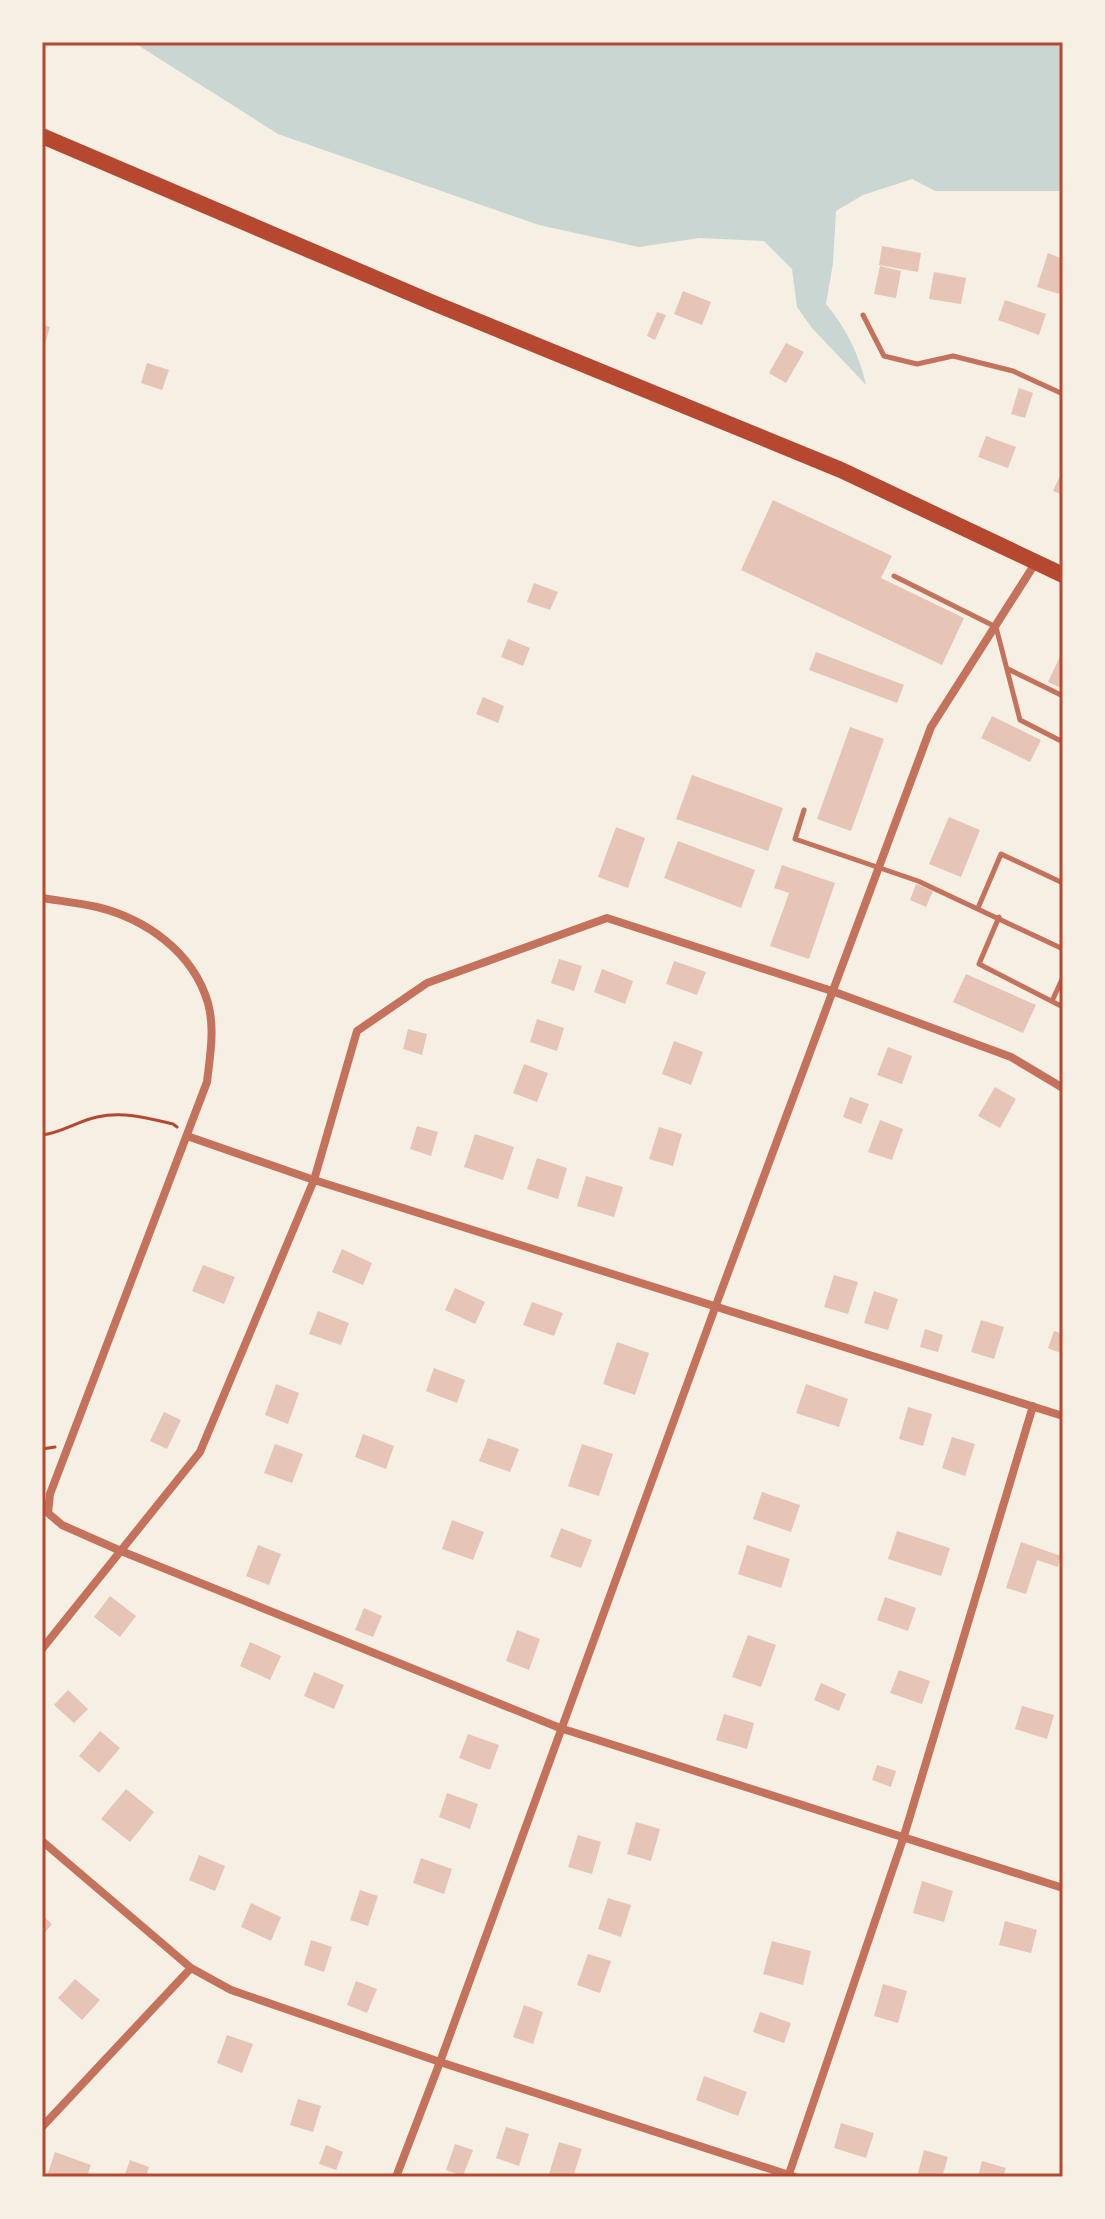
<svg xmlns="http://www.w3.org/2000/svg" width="1105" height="2219" viewBox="0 0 1105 2219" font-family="'Work Sans',sans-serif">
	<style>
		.water { fill: #c9d6d2 }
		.building { fill: #e6c5b7 }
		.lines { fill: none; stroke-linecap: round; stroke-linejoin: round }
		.path { stroke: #b5482f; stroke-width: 3 }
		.service { stroke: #c5725c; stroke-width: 5 }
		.minor { stroke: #c5725c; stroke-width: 8 }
		.primary { stroke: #b5482f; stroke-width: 16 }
		.neatline { fill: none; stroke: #b5482f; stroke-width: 3 }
	</style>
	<rect width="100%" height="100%" fill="#f6efe4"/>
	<path class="water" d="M133 42H1063V191H935L912 179 863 195 836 211 833 263 826 304C846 328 859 354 866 385L812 328 797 307 792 269 764 241 699 238 639 247 539 225 278 134Z"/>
	<path class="building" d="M882 246 921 253 918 272 879 265Z
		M1048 253 1063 259V282L1059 294 1037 287Z
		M880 266 901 271 896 298 874 294Z
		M934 272 966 278 961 304 929 299Z
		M683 291 711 302 702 325 674 314Z
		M1005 300 1046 314 1039 335 998 320Z
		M657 312 666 315 655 340 647 336Z
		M42 324 50 327 43 351H42Z
		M786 343 804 352 786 383 769 373Z
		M147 363 169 370 162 390 141 383Z
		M1019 388 1033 393 1025 418 1011 414Z
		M986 436 1016 447 1008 468 978 457Z
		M1063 469V495L1053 491Z
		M773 500 892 556 881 578 964 618 942 665 741 570Z
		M534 583 558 592 550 610 527 602Z
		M508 639 530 648 523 666 501 657Z
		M1063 650V689L1048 682Z
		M816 652 904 685 897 703 809 670Z
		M483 697 504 706 498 723 476 714Z
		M992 716 1041 740 1030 762 981 738Z
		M850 727 884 739 851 831 817 819Z
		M692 775 783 808 768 851 676 819Z
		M949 817 980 830 961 877 929 864Z
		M616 827 645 838 628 888 598 877Z
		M678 841 755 870 741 908 664 878Z
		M782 865 835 883 809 959 770 946 789 893 774 888Z
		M916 884 933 891 926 907 910 900Z
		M559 959 582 966 574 991 551 983Z
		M674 961 706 972 697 995 666 984Z
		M602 969 633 981 625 1004 594 992Z
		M966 974 1036 1005 1023 1033 953 1002Z
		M537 1019 564 1028 557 1051 530 1042Z
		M408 1029 427 1034 422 1055 403 1049Z
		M674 1041 703 1052 691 1085 662 1074Z
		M888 1047 912 1056 902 1084 877 1075Z
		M524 1064 548 1073 537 1102 513 1093Z
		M995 1087 1016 1099 1000 1128 978 1116Z
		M850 1097 869 1104 861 1124 843 1117Z
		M880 1120 903 1129 892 1160 868 1152Z
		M417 1126 438 1132 431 1156 410 1149Z
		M659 1127 682 1134 673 1166 649 1159Z
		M475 1134 514 1147 503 1180 464 1167Z
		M537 1158 567 1168 558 1199 527 1189Z
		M586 1176 623 1187 614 1217 577 1206Z
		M342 1249 372 1263 363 1285 332 1272Z
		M203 1265 235 1277 224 1304 192 1291Z
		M834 1275 858 1282 848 1314 824 1307Z
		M455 1288 485 1302 475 1324 445 1310Z
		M874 1291 898 1299 888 1330 864 1323Z
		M532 1302 563 1313 554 1336 523 1325Z
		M318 1311 349 1323 341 1345 309 1334Z
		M981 1320 1004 1327 994 1359 971 1352Z
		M925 1329 943 1335 938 1352 920 1347Z
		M1054 1331 1063 1334V1354L1048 1348Z
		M617 1342 649 1353 635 1395 603 1384Z
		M434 1368 465 1380 457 1403 426 1391Z
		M276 1384 299 1393 288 1424 265 1415Z
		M806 1384 848 1399 839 1427 796 1413Z
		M908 1407 932 1414 923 1446 899 1439Z
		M164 1412 181 1420 167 1449 150 1441Z
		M363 1434 394 1446 386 1469 355 1457Z
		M952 1437 975 1444 965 1476 942 1468Z
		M488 1438 519 1449 510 1472 479 1461Z
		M275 1444 303 1454 292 1483 264 1473Z
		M582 1444 613 1454 599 1496 568 1486Z
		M762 1492 800 1505 791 1532 753 1519Z
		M452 1520 484 1532 473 1560 442 1549Z
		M561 1528 592 1540 581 1568 550 1557Z
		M897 1531 950 1548 941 1576 888 1559Z
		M1021 1542 1061 1556 1058 1567 1037 1560 1026 1594 1006 1588Z
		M258 1545 281 1554 269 1585 246 1576Z
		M747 1545 790 1559 781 1588 738 1574Z
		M110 1596 136 1616 120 1637 94 1617Z
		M885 1597 916 1608 908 1631 877 1620Z
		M364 1608 382 1616 373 1637 355 1630Z
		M517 1630 540 1639 529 1670 506 1661Z
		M748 1635 776 1645 761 1687 732 1677Z
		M250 1642 281 1656 270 1680 240 1666Z
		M899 1670 930 1681 922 1704 890 1693Z
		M314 1672 344 1685 334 1709 304 1696Z
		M821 1683 846 1694 839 1711 814 1700Z
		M68 1690 88 1709 74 1723 54 1705Z
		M1022 1706 1054 1715 1047 1739 1015 1729Z
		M724 1714 754 1723 747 1749 716 1740Z
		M100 1731 120 1748 99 1773 79 1756Z
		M468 1734 499 1745 490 1770 459 1758Z
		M877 1765 896 1771 891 1787 872 1780Z
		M126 1789 154 1812 130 1842 101 1819Z
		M447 1793 478 1804 470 1829 439 1817Z
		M636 1822 660 1829 651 1861 627 1854Z
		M578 1835 601 1842 592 1874 568 1867Z
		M199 1855 225 1866 215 1891 189 1880Z
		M421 1858 452 1869 444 1894 413 1883Z
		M922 1881 953 1891 944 1922 913 1913Z
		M360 1890 378 1896 368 1926 350 1920Z
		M608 1898 631 1905 621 1937 598 1929Z
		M251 1903 281 1917 271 1941 241 1927Z
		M42 1915 52 1924 42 1936Z
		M1005 1921 1037 1930 1031 1953 999 1945Z
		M311 1940 332 1947 324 1972 304 1965Z
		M772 1941 811 1951 803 1985 763 1974Z
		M588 1954 611 1961 600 1993 577 1985Z
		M75 1979 100 2000 82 2020 58 1998Z
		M356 1981 377 1989 367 2013 347 2005Z
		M883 1984 907 1991 898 2023 874 2016Z
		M524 2005 543 2012 533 2044 513 2037Z
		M760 2012 791 2023 784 2043 753 2032Z
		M227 2035 253 2044 242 2073 217 2063Z
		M704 2076 747 2092 738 2116 696 2100Z
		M298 2099 321 2106 313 2132 290 2125Z
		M841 2123 874 2133 866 2158 834 2148Z
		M506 2127 529 2134 519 2166 496 2158Z
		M559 2142 582 2149 573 2177 549 2174Z
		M455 2144 473 2150 463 2176 446 2170Z
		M326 2145 343 2152 336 2170 319 2164Z
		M924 2150 948 2157 942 2177H917Z
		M55 2152 91 2165 87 2177 47 2176Z
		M130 2160 149 2167 146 2177H124Z
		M982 2161 1006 2168 1003 2177H978Z"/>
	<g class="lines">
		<path class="path" d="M42 1135C61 1133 78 1121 97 1117 123 1111 148 1118 173 1124L177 1127
			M42 1449 55 1447"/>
		<path class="service" d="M863 315 884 356 917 364 953 356 1013 371 1063 394
			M894 576 996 627 1020 720 1063 742
			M1008 669 1063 696
			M804 810 795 839 918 881 1063 949
			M978 908 1001 854 1063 883
			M999 917 979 964 1063 1007
			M1053 999 1063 977"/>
		<path class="minor" d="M42 898C60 901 79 903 97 907 146 919 193 952 208 1003 215 1029 210 1056 207 1082L50 1494 48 1513 62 1525 121 1551 560 1728 1063 1888
			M187 1136 314 1180 1063 1416
			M42 1649 200 1452 314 1180 357 1031 427 983 607 918 832 991 1011 1057 1063 1088
			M42 1841 191 1968 231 1990 440 2062 795 2177
			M42 2127 191 1968
			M396 2177 440 2062 716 1305 931 727 1036 562
			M788 2177 904 1836 1033 1406"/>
		<path class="primary" d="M42 136 431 302 841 470 1063 575"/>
	</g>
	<rect width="1105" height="2219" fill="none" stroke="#f6efe4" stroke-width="88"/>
	<rect x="44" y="44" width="1017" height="2131" class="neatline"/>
</svg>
